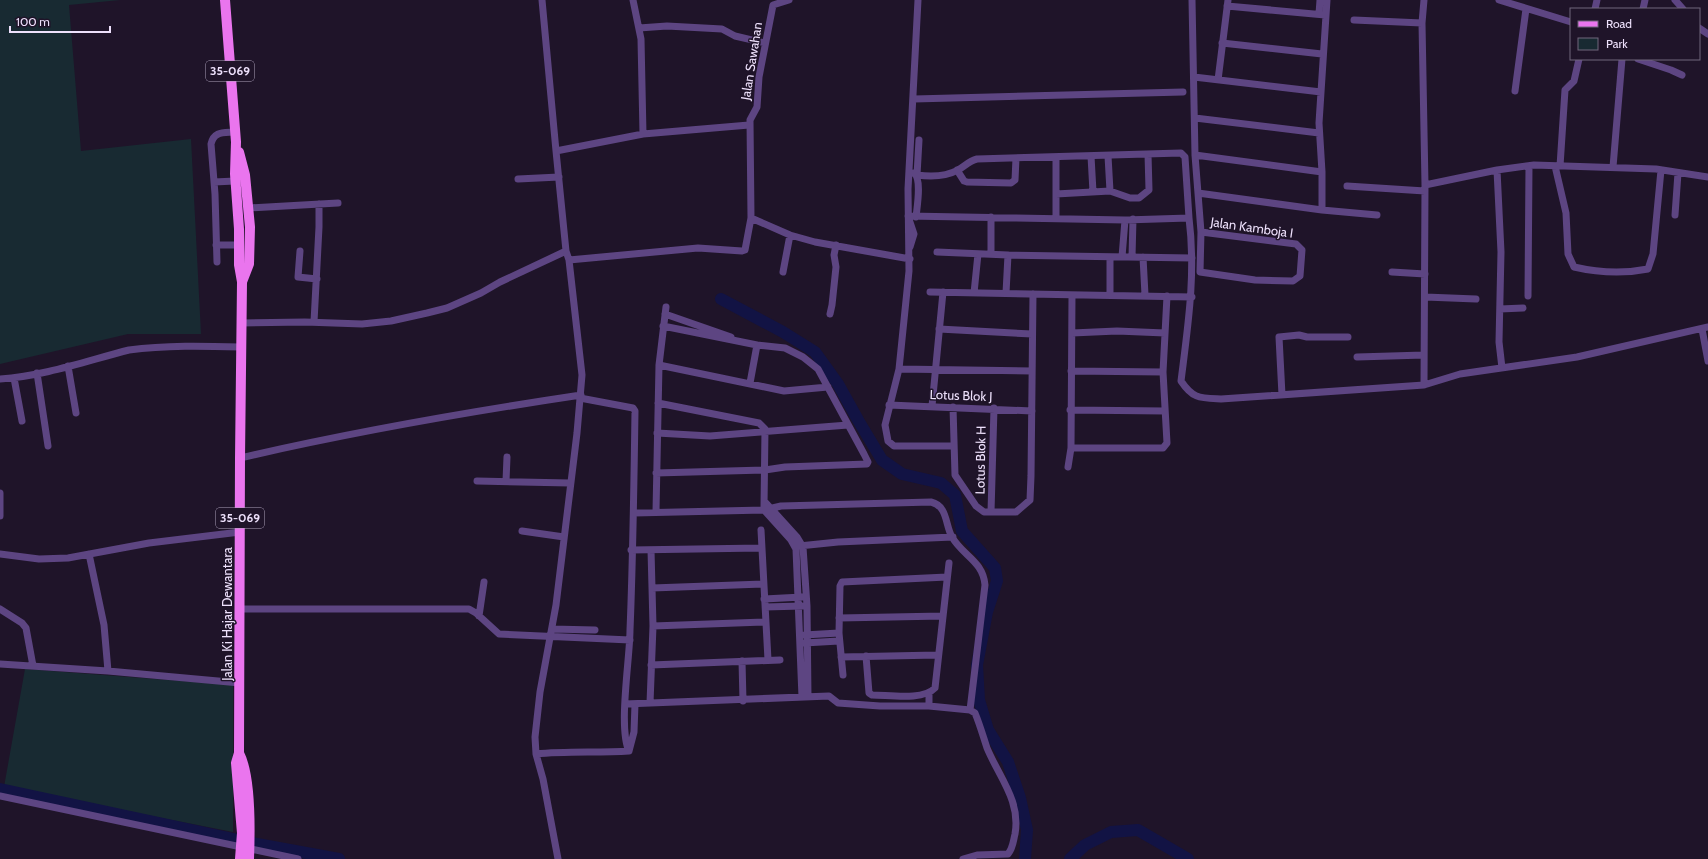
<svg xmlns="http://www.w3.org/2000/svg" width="1708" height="859" viewBox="0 0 1708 859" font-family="Cabin,sans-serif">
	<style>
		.green { fill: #182a32 }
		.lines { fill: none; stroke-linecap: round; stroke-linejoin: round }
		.river { stroke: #121344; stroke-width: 12 }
		.minor { stroke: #5d4582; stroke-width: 7 }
		.primary { stroke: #ea75ee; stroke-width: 10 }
		.labels { text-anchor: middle; stroke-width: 3; stroke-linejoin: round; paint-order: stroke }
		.shield { fill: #1f1429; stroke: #afa3bc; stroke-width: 1 }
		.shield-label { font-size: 12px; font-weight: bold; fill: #ede0fb }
		.street-label { font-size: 13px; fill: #ede0fb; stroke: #1f1429 }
	</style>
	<rect width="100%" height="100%" fill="#1f1429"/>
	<path class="green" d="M0 0H120L69 5 81 151 191 139 201 334H128L0 364Z
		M25 669 233 685V832L4 787Z"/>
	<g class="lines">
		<path class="river" d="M721 299 783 332 815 352 838 384 858 420 882 460 902 474 941 483 955 495 962 531 995 568 997 581 987 612 977 665 979 700 988 730 1008 762 1020 798 1027 830 1025 859
			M0 789 257 844 339 859
			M1070 859 1085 845 1111 832 1138 830 1188 859"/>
		<path class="minor" d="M542 0 556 151
			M918 0 908 189 909 271 899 369 885 425 888 441 894 446H954
			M1192 0 1195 155 1201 232 1200 272 1255 280 1293 281 1300 276 1302 250 1296 244 1201 232
			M1424 0 1422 23 1425 185 1424 385
			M1499 0 1571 22
			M1675 0 1683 9
			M1227 6 1325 15
			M1595 9 1597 0
			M1643 9 1645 0
			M1319 14 1320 0
			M1354 20 1422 23
			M639 28 667 26 722 29 735 36 765 43
			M1699 28 1708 34
			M1222 43 1322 54
			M1638 59 1671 70 1682 75
			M1194 77 1321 92
			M1218 80 1228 0
			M1515 91 1526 9
			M914 99 1183 92
			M1195 118 1319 133
			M643 134 749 125
			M919 140 917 175C931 177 945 177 958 170 965 166 969 161 977 159L1181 153 1185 157 1189 218
			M1195 155 1322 172
			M1091 156 1093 192
			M1108 156 1110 191
			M1056 157V218
			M1555 166 1566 213 1568 254 1574 267C1600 273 1623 274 1648 269L1653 254 1661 170
			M1560 166 1565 90 1574 81 1579 59
			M1613 167 1622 59
			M957 170 964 181 967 182 1011 183 1015 180 1016 158
			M1497 170 1501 252 1499 342 1502 368
			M914 173C922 179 917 207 916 217
			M518 179 559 177
			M214 182 235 181
			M1425 185 1497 170 1534 165 1656 169 1708 177
			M1347 186 1425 191
			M1198 193 1322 210 1377 215
			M1056 194 1110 191 1130 198H1139L1149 190 1148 154
			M248 208 338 203
			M1322 210V172L1319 123 1327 0
			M1675 215 1678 173
			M908 216 1125 220 1189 218C1196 274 1188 325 1181 381 1193 399 1200 398 1221 399L1424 385 1460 374 1577 357 1708 327
			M751 218 790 235 815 242 910 259
			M909 219 914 234 910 247
			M216 245H239
			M300 251 298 277 317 279
			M937 252 1008 255 1192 258
			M991 254V217
			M1110 257V295
			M1122 257 1125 220
			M1132 257 1133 219
			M1143 257 1145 295
			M569 260 698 248 742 251 745 250 751 218 750 120 757 107 759 77 773 5 789 0
			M217 262 215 194 211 144C214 131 223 133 235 132
			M783 272 790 235
			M1392 272 1425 274
			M930 292 1192 297
			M974 293 978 254
			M1006 293 1008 255
			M1528 296 1529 166
			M1425 297 1476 299
			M1500 309 1523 308
			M665 314 731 337
			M830 314 832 305 836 267 834 255 836 245
			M314 322 319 227V204
			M241 323 305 322 362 324 391 321 427 313 447 308 481 293 500 282 566 251 556 151 643 134 641 39 633 0
			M663 326 757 345 750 383
			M939 329 1032 334
			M1702 329 1708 361
			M1072 333 1117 331 1165 333
			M1357 357 1424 355
			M659 365 784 391 828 387
			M68 366 76 413
			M899 369 1032 371
			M1071 371 1163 372
			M37 373 48 446
			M14 378 22 421
			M0 379C44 376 86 361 129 350 166 345 204 346 241 347
			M1282 395 1279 337 1299 335 1307 337H1348
			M658 403 759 423 765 429 764 507
			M889 405 1032 411
			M932 406 943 292
			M953 407 955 475 976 506 984 512H1016L1030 500 1031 476 1033 294
			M1070 410 1165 411
			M657 433 710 436 848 425
			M1071 448H1163L1167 443 1163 372 1167 296
			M240 458C352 432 467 412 581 395
			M1068 467 1071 448 1072 295
			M656 473 765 470 785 467 867 464 868 462 864 454 818 369 803 357 785 348 757 345
			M477 481 570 483
			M506 481 507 457
			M766 503 797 537 803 547 807 606 808 697
			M764 510 791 540 796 549 802 697
			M656 511 659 365 666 307
			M991 512 994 408
			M634 513 764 510 781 506 931 502C948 506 945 525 952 537 963 556 983 561 985 585L970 710
			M0 516V493
			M761 530 768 660
			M522 531 564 537
			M799 546 838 542 953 537
			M631 550 761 548
			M0 554 39 559 68 558 149 543 240 532
			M89 554 104 625 108 671
			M652 588 763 584
			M764 599 802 597
			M765 607 802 606
			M0 609 22 623 26 628 33 666
			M239 609H469L476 613 499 634 630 640
			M479 616 484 582
			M839 618 943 616
			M653 626 765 622
			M552 629 595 630
			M804 635 839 633
			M804 643 839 641
			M866 656 869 693 872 695C889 695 923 701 935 688L949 563
			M841 657 937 655
			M742 661 743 701
			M0 664 108 671 240 683
			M651 665 780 660
			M843 675 839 633 840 586 842 582 947 577
			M929 694V706L970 710 975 713C980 725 983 736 987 748 999 777 1021 801 1015 834 1013 842 1013 848 1008 854L977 855 963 859
			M650 703 653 626 651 550
			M625 704 829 696 838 703 880 706H929
			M629 751 634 732 635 704
			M536 754C567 751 598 753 629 751 618 728 630 658 630 630 633 557 634 484 635 411L633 408 580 398
			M0 796 298 859
			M558 859 543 779 536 754 535 737 540 692 556 605 577 433 582 375 569 260 566 251"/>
		<path class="primary" d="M225 0 236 142 235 174 239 229V265L242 282 240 458 239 753 236 763 242 833 240 859
			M239 152 245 175 250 227 249 264 242 282
			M239 753C251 776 250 833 249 859"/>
	</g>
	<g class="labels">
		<g class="shield">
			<rect x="206" y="61" width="48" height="20" rx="3"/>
			<rect x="216" y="508" width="48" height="20" rx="3"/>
		</g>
		<g class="shield-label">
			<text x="230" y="75">35-069</text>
			<text x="240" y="522">35-069</text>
		</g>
		<g class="street-label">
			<text transform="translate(751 61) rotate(-81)" y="5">Jalan Sawahan</text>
			<text transform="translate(1252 227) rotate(8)" y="5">Jalan Kamboja I</text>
			<text transform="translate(961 395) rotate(2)" y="5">Lotus Blok J</text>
			<text transform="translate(980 460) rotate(-89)" y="5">Lotus Blok H</text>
			<text transform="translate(227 614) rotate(-90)" y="5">Jalan Ki Hajar Dewantara</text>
		</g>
	</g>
	<rect x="1570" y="8" width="130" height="52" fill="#1f1429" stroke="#71667d"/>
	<rect x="1578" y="21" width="20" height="6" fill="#ea75ee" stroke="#71667d"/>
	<text x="1606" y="28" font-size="12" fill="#ede0fb">Road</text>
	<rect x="1578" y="38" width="20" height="12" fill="#182a32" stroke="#71667d"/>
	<text x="1606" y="48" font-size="12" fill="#ede0fb">Park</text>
	<path d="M10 26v6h100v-6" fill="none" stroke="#ede0fb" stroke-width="2"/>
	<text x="16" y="26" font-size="12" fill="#ede0fb" stroke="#1f1429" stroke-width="3" paint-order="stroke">100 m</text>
</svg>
